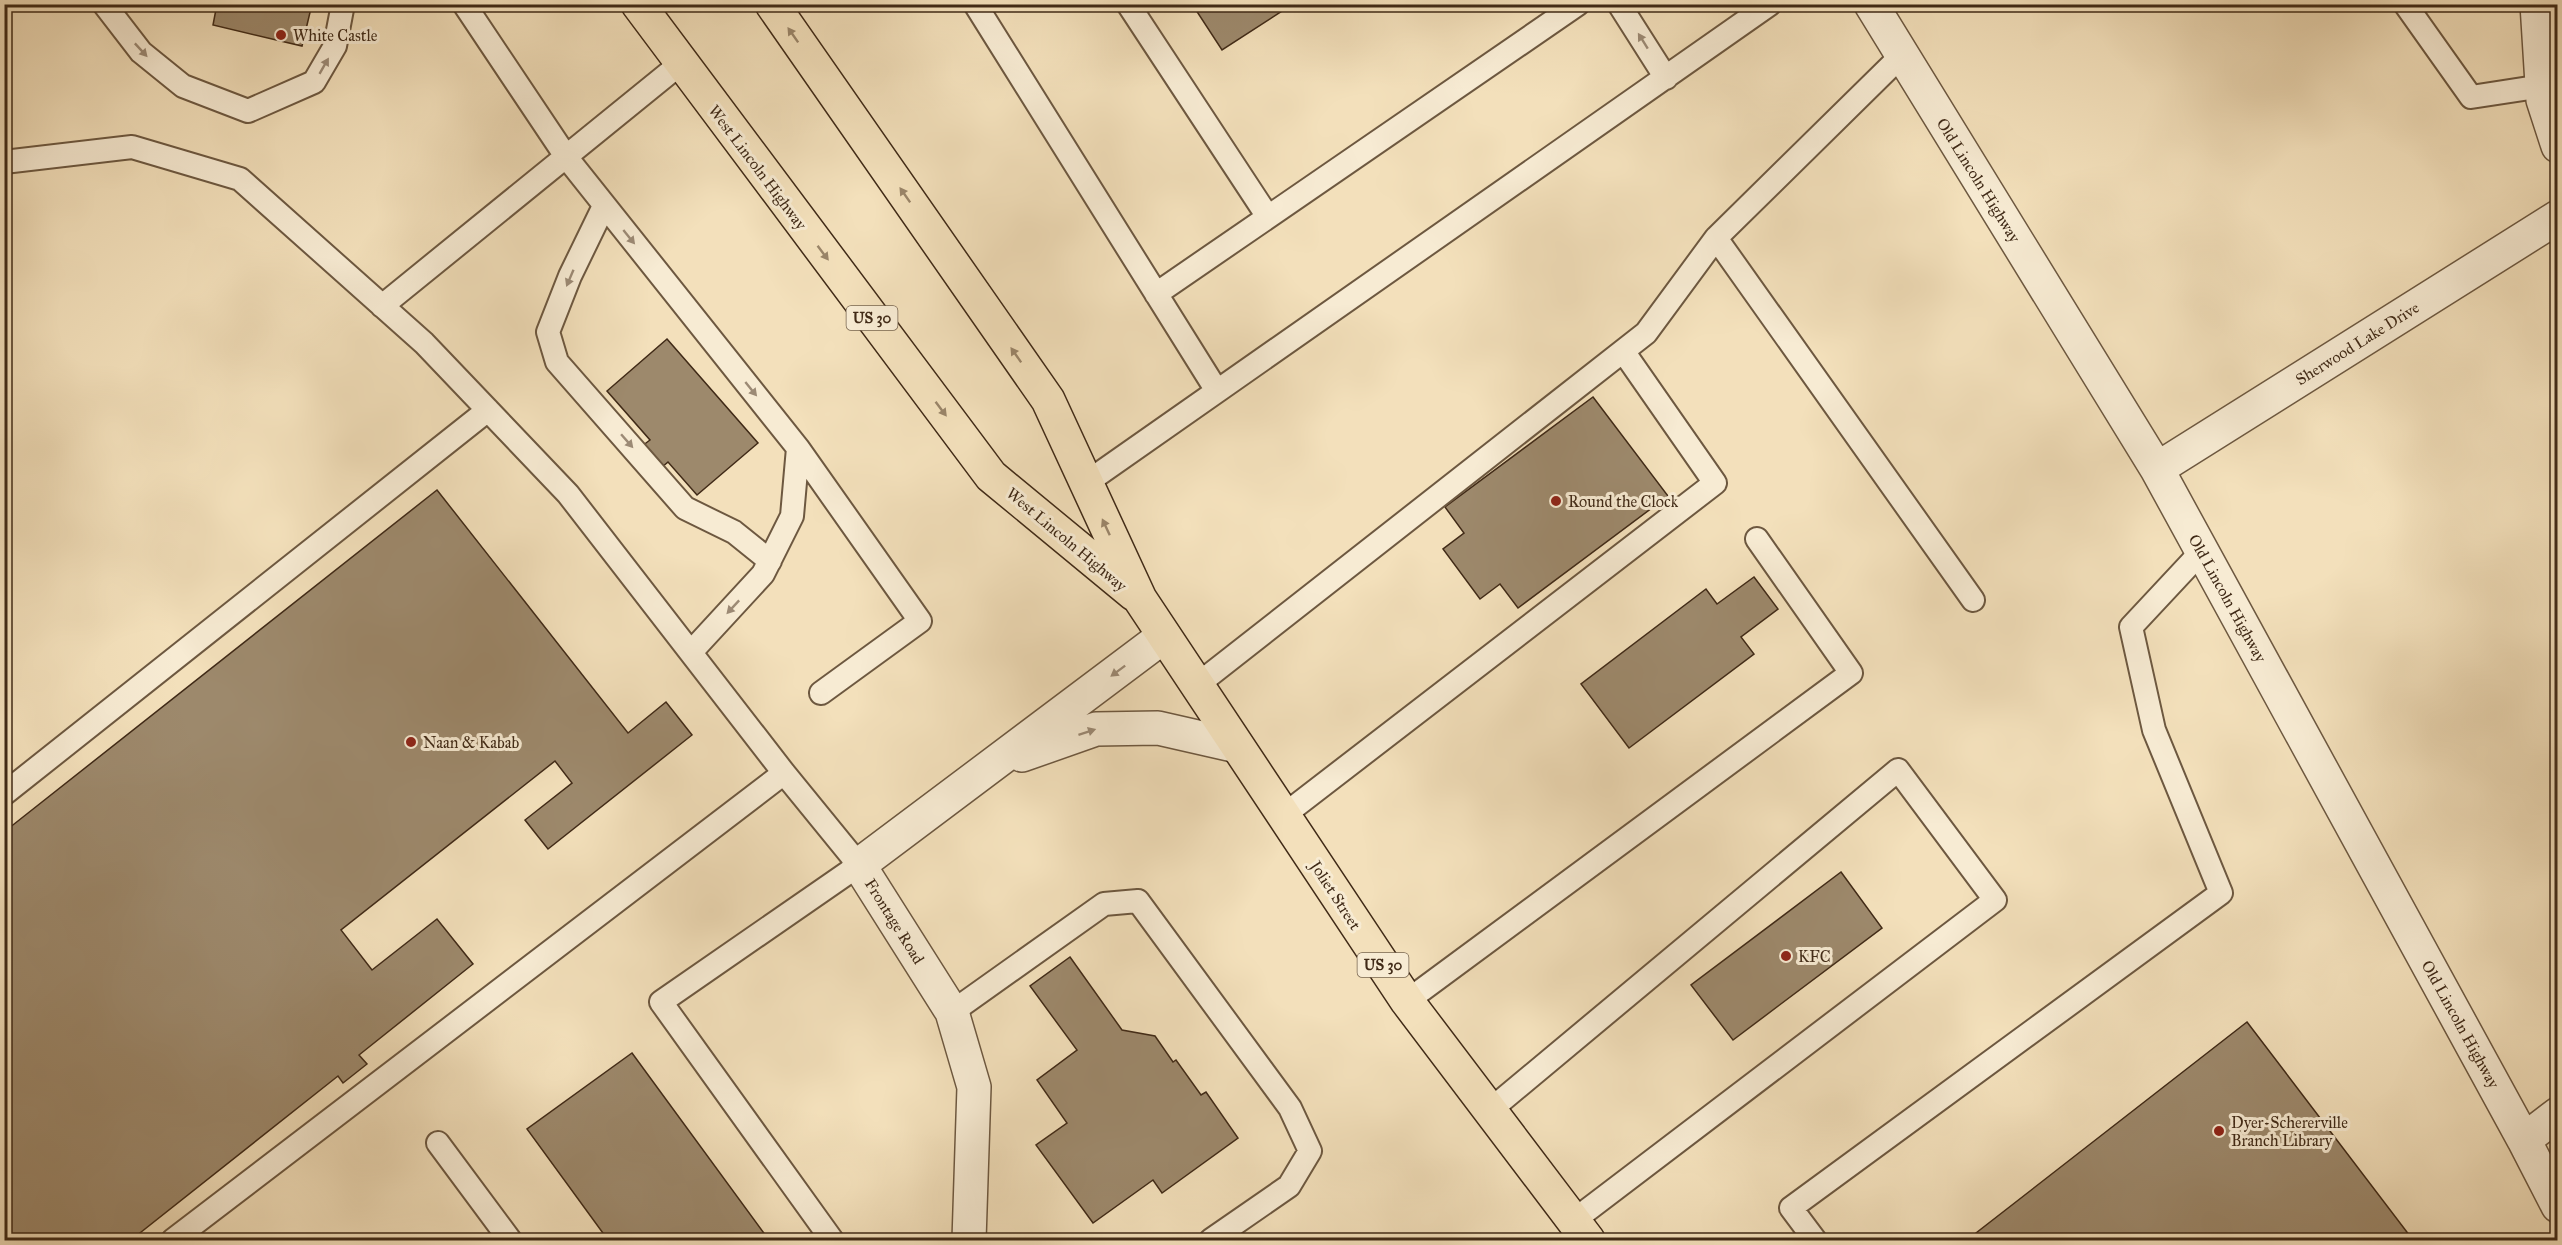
<svg xmlns="http://www.w3.org/2000/svg" width="2562" height="1245" viewBox="0 0 2562 1245" font-family="'IM FELL Great Primer',serif">
	<style>
		.building { fill: #9d896c; stroke: #402a17; stroke-width: 1.5 }
		.lines { fill: none; stroke-linecap: round; stroke-linejoin: round }
		.lane-casing { stroke: #6d5840; stroke-width: 26 }
		.street-casing { stroke: #6d5840; stroke-width: 36 }
		.primary-casing { stroke: #402a17; stroke-width: 36 }
		.lane { stroke: #f7ebd3; stroke-width: 22 }
		.street { stroke: #f7ebd3; stroke-width: 33 }
		.primary { stroke: #f3e0bb; stroke-width: 33 }
		.oneway { fill: #9a8569 }
		.oneway2 { fill: #9c8a75 }
		.poi-dot { fill: #8f2418; stroke: #f7ebd3; stroke-width: 2 }
		.labels { text-anchor: middle; stroke-width: 6; stroke-linejoin: round; paint-order: stroke }
		.shield { fill: #f7ebd3; stroke: #77644f; stroke-width: 1.5 }
		.shield-label { font-size: 15px; font-weight: bold; fill: #402a17 }
		.poi-label { font-size: 16px; fill: #402a17; stroke: #f7ebd3; text-anchor: start }
		.street-label { font-size: 16px; fill: #402a17; stroke: #f7ebd3 }
	</style>
	<rect width="100%" height="100%" fill="#f3e0bb"/>
	<filter id="stains"><feTurbulence type="fractalNoise" baseFrequency=".00333" numOctaves="4"/><feColorMatrix values="0 0 0 0 .2 0 0 0 0 .09 0 0 0 0 .02 0 0 0 .5 -.17"/></filter>
	<radialGradient id="worn" r=".72"><stop offset=".6" stop-color="#630" stop-opacity="0"/><stop offset="1" stop-color="#630" stop-opacity=".3"/></radialGradient>
	<path class="building" d="M217 4H312L302 46 213 25Z
		M1192 4H1293L1222 50Z
		M667 339 758 443 697 495 668 462 661 468 642 446 650 440 607 391Z
		M1593 397 1668 496 1518 608 1500 584 1480 599 1443 549 1464 533 1445 507Z
		M437 490 628 733 666 702 692 735 548 849 525 820 572 783 555 761 341 930 372 970 437 919 473 964 359 1055 367 1064 343 1083 338 1076 131 1240H4V832Z
		M1754 577 1778 609 1741 637 1754 654 1629 748 1581 684 1706 589 1717 604Z
		M1841 872 1882 928 1733 1040 1691 985Z
		M1070 957 1122 1030 1155 1036 1173 1062 1176 1060 1201 1095 1206 1092 1238 1138 1162 1193 1153 1180 1093 1223 1036 1145 1067 1123 1037 1080 1077 1050 1030 986Z
		M2247 1022 2413 1240H1967Z
		M632 1053 769 1240H608L527 1129Z"/>
	<g class="lines">
		<defs>
			<path id="lane" d="M104 4 141 52 183 86 248 111 314 82 335 46 343 4
				M464 4 567 158 798 448 792 516 763 574 692 651
				M975 4 1217 391
				M1128 4 1268 217
				M1619 4 1666 78
				M2405 4 2471 97 2542 86
				M1902 55 1716 238 1973 600
				M4 162 132 147 240 179 424 343 568 494 784 773 859 865 661 1002 832 1240
				M604 206 570 276 548 332 557 362 685 508 734 532 770 561
				M1156 294 1578 4
				M382 306 680 64
				M798 448 920 621 821 693
				M1086 483 1770 4
				M1197 685 1646 333 1716 238
				M4 794 488 410
				M1284 815 1715 483 1623 351
				M1407 1001 1851 673 1757 539
				M952 1012 1104 904 1138 901 1290 1108 1310 1151 1289 1186 1211 1240
				M1489 1111 1898 770 1995 900 1573 1221
				M438 1143 510 1240
				M173 1240 784 773
				M1815 1240 1791 1208 2221 893 2154 730 2131 627 2202 551"/>
			<path id="street" d="M1871 4 2157 469 2524 1140 2558 1206
				M2537 4 2543 100 2558 146
				M2157 469 2558 217
				M1022 755 1096 729 1158 728 1237 746
				M2524 1140 2558 1114
				M969 1240 974 1087 952 1012 859 865 1164 636"/>
			<path id="primary" d="M638 4 991 476 1134 594
				M772 4 1048 400 1140 599 1407 1001 1588 1240"/>
		</defs>
		<use href="#lane" class="lane-casing"/>
		<use href="#street" class="street-casing"/>
		<use href="#primary" class="primary-casing"/>
		<use href="#lane" class="lane"/>
		<use href="#street" class="street"/>
		<use href="#primary" class="primary"/>
	</g>
	<defs><path id="oneway-solid" d="M-6-.8H1V-3.2L6.5 0L1 3.2V.8H-6Z" transform="scale(1.5)"/></defs>
	<g class="oneway">
		<use href="#oneway-solid" transform="translate(793 35) rotate(-125)"/>
		<use href="#oneway-solid" transform="translate(905 195) rotate(-125)"/>
		<use href="#oneway-solid" transform="translate(823 253) rotate(53)"/>
		<use href="#oneway-solid" transform="translate(1016 355) rotate(-125)"/>
		<use href="#oneway-solid" transform="translate(941 409) rotate(53)"/>
		<use href="#oneway-solid" transform="translate(1106 527) rotate(-115)"/>
	</g>
	<g class="oneway2">
		<use href="#oneway-solid" transform="translate(1643 41) rotate(-122)"/>
		<use href="#oneway-solid" transform="translate(141 50) rotate(47)"/>
		<use href="#oneway-solid" transform="translate(324 66) rotate(-60)"/>
		<use href="#oneway-solid" transform="translate(629 237) rotate(51)"/>
		<use href="#oneway-solid" transform="translate(570 278) rotate(113)"/>
		<use href="#oneway-solid" transform="translate(751 389) rotate(51)"/>
		<use href="#oneway-solid" transform="translate(627 441) rotate(49)"/>
		<use href="#oneway-solid" transform="translate(733 607) rotate(133)"/>
		<use href="#oneway-solid" transform="translate(1118 671) rotate(143)"/>
		<use href="#oneway-solid" transform="translate(1087 732) rotate(-18)"/>
	</g>
	<g class="poi-dot">
		<circle cx="281" cy="35" r="6"/>
		<circle cx="1556" cy="501" r="6"/>
		<circle cx="411" cy="742" r="6"/>
		<circle cx="1786" cy="956" r="6"/>
		<circle cx="2219" cy="1131" r="6"/>
	</g>
	<g class="labels">
		<g class="shield">
			<rect x="846.5" y="306" width="51" height="24" rx="4.5"/>
			<rect x="1357.5" y="953" width="51" height="24" rx="4.5"/>
		</g>
		<g class="shield-label">
			<text x="872" y="323">US 30</text>
			<text x="1383" y="970">US 30</text>
		</g>
		<g class="poi-label">
			<text x="293" y="41">White Castle</text>
			<text x="1568" y="507">Round the Clock</text>
			<text x="423" y="748">Naan &amp; Kabab</text>
			<text x="1798" y="962">KFC</text>
			<text x="2231" y="1128">Dyer-Schererville<tspan x="2231" dy="18">Branch Library</tspan></text>
		</g>
		<g class="street-label">
			<text transform="translate(758 167) rotate(53)" y="6">West Lincoln Highway</text>
			<text transform="translate(1979 180) rotate(58)" y="6">Old Lincoln Highway</text>
			<text transform="translate(2357 343) rotate(-32)" y="6">Sherwood Lake Drive</text>
			<text transform="translate(1067 539) rotate(40)" y="6">West Lincoln Highway</text>
			<text transform="translate(2228 598) rotate(61)" y="6">Old Lincoln Highway</text>
			<text transform="translate(1336 895) rotate(57)" y="6">Joliet Street</text>
			<text transform="translate(895 921) rotate(58)" y="6">Frontage Road</text>
			<text transform="translate(2461 1024) rotate(61)" y="6">Old Lincoln Highway</text>
		</g>
	</g>
	<rect width="2562" height="1245" fill="none" stroke="#f3e0bb" stroke-width="24"/>
	<rect x="6" y="6" width="2550" height="1233" fill="none" stroke="#402a17" stroke-width="3"/>
	<rect x="12" y="12" width="2538" height="1221" fill="none" stroke="#402a17" stroke-width="1.5"/>
	<rect width="100%" height="100%" filter="url(#stains)"/>
	<rect width="100%" height="100%" fill="url(#worn)"/>
</svg>
